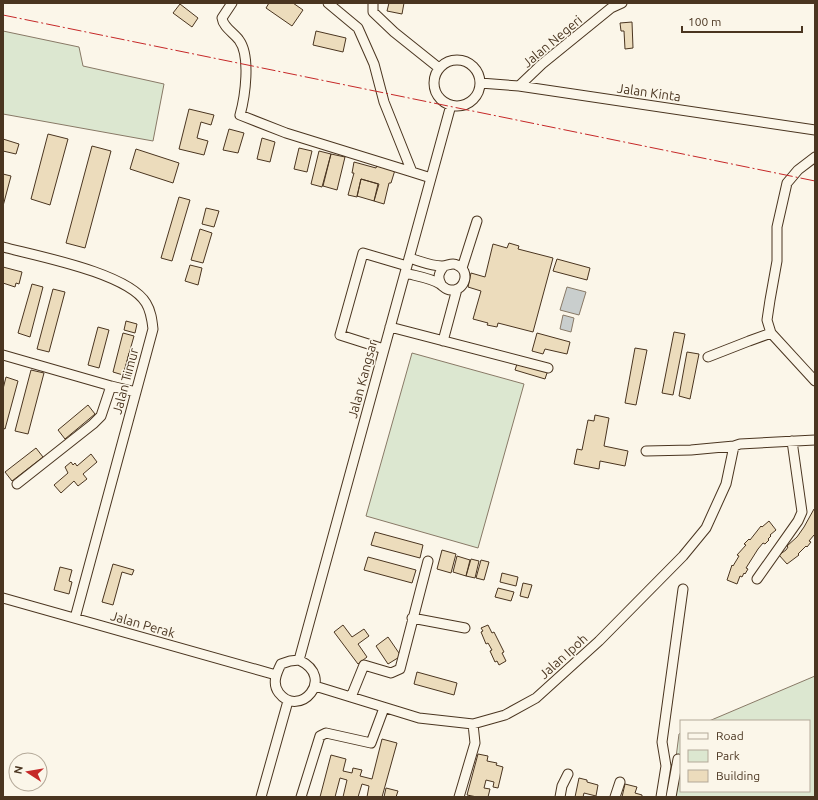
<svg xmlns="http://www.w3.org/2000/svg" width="818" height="800" viewBox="0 0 818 800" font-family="Ubuntu,sans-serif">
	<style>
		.green { fill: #dce7d0; stroke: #887966 }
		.water { fill: #c9cecd; stroke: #887966 }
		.building { fill: #ecdcbc; stroke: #4a3520 }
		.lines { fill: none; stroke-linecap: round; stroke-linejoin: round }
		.minor-casing { stroke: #4a3520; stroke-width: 11 }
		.minor { stroke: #fbf6e9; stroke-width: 9 }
		.power { stroke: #c62828; stroke-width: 1; stroke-dasharray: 14 3 2 3; stroke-linecap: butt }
		.labels { text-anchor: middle; stroke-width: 3; stroke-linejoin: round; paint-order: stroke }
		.street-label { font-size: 13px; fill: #4a3520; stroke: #fbf6e9 }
	</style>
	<rect width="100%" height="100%" fill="#fbf6e9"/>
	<path class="green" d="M3 31 79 47 83 66 164 84 153 141 3 114Z
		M412 353 524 384 478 548 366 516Z
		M815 676V797H671L679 734 681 733V791H809V721H709Z"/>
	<path class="water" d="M567 287 586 292 579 315 560 310Z
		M563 315 574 318 571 332 560 329Z"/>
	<path class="building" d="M269 3H293L303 10 292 26 266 8Z
		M389 3H404L402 14 387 11Z
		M180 4 198 18 192 27 173 13Z
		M632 22 633 48 625 49 624 31H621L620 23Z
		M316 31 346 38 343 52 313 45Z
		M189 109 214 115 211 125 201 122 197 138 208 141 204 155 179 149Z
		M229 129 244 133 238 153 223 150Z
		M48 134 68 139 50 205 31 199Z
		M262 138 275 142 270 162 257 159Z
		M3 139 19 144 16 154 3 151Z
		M92 146 111 151 85 248 66 243Z
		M299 148 312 151 307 172 294 169Z
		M136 149 179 163 173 183 130 169Z
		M319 151 331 154 322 187 311 184Z
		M331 154 345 157 337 190 323 186Z
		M354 162 376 168 377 165 395 170 391 183H389L384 204 374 201 379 184 361 179 357 197 348 195 354 173H352Z
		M3 174 11 176 3 206Z
		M361 179 378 184 374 201 357 196Z
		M179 197 190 200 172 261 161 258Z
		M206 208 219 211 214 227 202 224Z
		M200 229 212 233 203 263 191 260Z
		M509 243 519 246 518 249 553 258 533 332 498 323 497 327 487 325 488 323 473 319 481 291 468 287 471 273 485 277 493 244 507 248Z
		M557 259 590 268 587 280 553 271Z
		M190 265 202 268 198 285 185 281Z
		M3 267 22 272 19 284 16 283 15 287 3 283Z
		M32 284 43 287 30 337 18 333Z
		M53 289 65 292 49 352 37 349Z
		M126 321 137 324 135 333 124 330Z
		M98 327 109 330 99 368 88 365Z
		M674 332 685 334 673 395 662 393Z
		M123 333 134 336 123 375 113 372Z
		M537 333 570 342 567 354 545 349 543 354 532 351Z
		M635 348 647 350 636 405 625 403Z
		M687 352 699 354 690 399 679 396Z
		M129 353 137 354 131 376 124 374Z
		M518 361 548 370 545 379 515 370Z
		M31 370 44 373 28 434 15 431Z
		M6 377 18 381 5 429 3 428V389Z
		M88 405 95 414 65 439 58 430Z
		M595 415 609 418 604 446 628 451 625 466 600 461 599 469 574 464 577 449 582 450 588 420 594 421Z
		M36 448 43 457 12 481 5 472Z
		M91 454 97 462 83 474 87 479 78 486 74 481 61 493 54 485 68 473 65 467 71 462 73 465 75 463 77 466Z
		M814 509 815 510V536L814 535 809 541 811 542 807 547 806 546 798 554 799 555 787 564 779 555 786 550 788 547 787 546 797 537 804 527Z
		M769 521 776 530 770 535 771 536 768 539 769 540 765 544 763 543 758 549 746 568 748 569 745 574 744 573 742 577 740 576 737 584 727 580 732 565 733 566 739 556 737 555 746 545 744 544 749 539 750 540 761 526 762 527Z
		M375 532 423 545 420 558 371 545Z
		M442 550 456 554 451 573 437 569Z
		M457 556 470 560 466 576 453 572Z
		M368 557 416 570 412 583 364 570Z
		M471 559 479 561 475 578 466 576Z
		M481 560 489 562 484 580 476 578Z
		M113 564 134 570 132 575 122 572 113 605 102 602Z
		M60 567 72 570 69 581 72 582 69 594 54 590Z
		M502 573 518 577 516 586 500 582Z
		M523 583 532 585 528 598 520 596Z
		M498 588 514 592 511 601 495 597Z
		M343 625 352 637 364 629 369 636 358 644 367 657 358 664 334 632Z
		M488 625 492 633 494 632 504 652 502 653 506 661 499 665 497 661 495 662 490 651 492 650 488 643 486 644 481 632 483 631 481 628Z
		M388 637 401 656 388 664 376 646Z
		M417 672 457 683 454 695 414 684Z
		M382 739 397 743 382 797H367L369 786 362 784 358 797H343L347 780 340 778 335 797H320L331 755 346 759 343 771 352 773 353 768 362 770 360 776 372 779Z
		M478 754 488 756 487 761 497 763 496 765 503 767 498 788 493 787 494 782 486 780 484 788 490 789 488 797H477L467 795Z
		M579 778 587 780V782L598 785 596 796 584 793 583 797H575Z
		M625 784 637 787 635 793 642 795V797H622Z
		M386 788 398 791 396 797H384Z"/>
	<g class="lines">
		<defs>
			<path id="minor" d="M232 3 222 18C223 27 234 33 239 40 251 56 245 97 240 115L286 133 412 172
				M328 3 358 28 374 64 384 102 412 172 431 178
				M373 3V12L394 32 439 68
				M434 83a23 23 0 1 1 46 0a23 23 0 1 1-46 0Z
				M480 83 519 86 815 130
				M519 86 542 64 611 8 622 3
				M815 157 798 170 787 183 777 227V261L770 300 767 320 771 333 815 381
				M3 247C37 256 128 273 146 303 151 311 152 320 153 329L75 618
				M462 268 477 221
				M405 273C416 276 431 278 440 284 444 287 446 290 451 290 465 291 471 271 457 265 452 262 448 266 442 266 431 266 420 261 409 258
				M441 284C437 277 439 272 444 266
				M390 327 548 368
				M443 341 457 289
				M384 349 340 335 363 253 407 266
				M3 355 111 386 136 392
				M708 357 749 341 771 333
				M646 451 691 450 734 446 740 444 815 440
				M17 484 93 424 101 416 111 386
				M757 579 798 521 802 512 792 441
				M3 598 276 675
				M412 618 465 628
				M299 660 451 105
				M299 660C337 678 299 719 279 693 272 684 276 674 281 664L290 661Z
				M315 686 419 718 473 724 505 715 536 698 599 641 683 556 706 528 726 484 734 446
				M351 697 364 665 391 673 400 669 428 561
				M261 797 288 701
				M301 797 320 736 326 733 371 743 384 708
				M459 797 475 743 473 724
				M560 797 562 786 568 774
				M615 797 620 782
				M661 797 666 766 662 742 683 589
				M671 797 678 759"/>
		</defs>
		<use href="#minor" class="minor-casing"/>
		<use href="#minor" class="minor"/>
		<path class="power" d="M3 15 815 181"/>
	</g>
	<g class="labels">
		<g class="street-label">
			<text transform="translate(552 41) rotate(-40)" y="5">Jalan Negeri</text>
			<text transform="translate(649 92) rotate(8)" y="5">Jalan Kinta</text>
			<text transform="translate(362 379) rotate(-75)" y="5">Jalan Kangsar</text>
			<text transform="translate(125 381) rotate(-75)" y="5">Jalan Timur</text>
			<text transform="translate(143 624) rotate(16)" y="5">Jalan Perak</text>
			<text transform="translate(563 656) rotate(-42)" y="5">Jalan Ipoh</text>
		</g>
	</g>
	<rect width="818" height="800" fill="none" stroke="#4a3520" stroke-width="8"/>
	<rect x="680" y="720" width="130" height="72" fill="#fbf6e9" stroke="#b4a999"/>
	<rect x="688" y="733" width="20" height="6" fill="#fbf6e9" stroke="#b4a999"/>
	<text x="716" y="740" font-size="12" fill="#4a3520">Road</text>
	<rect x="688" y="750" width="20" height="12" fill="#dce7d0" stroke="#b4a999"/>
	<text x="716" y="760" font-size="12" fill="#4a3520">Park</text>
	<rect x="688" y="770" width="20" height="12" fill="#ecdcbc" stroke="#b4a999"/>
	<text x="716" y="780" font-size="12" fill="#4a3520">Building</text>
	<g transform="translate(28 772) rotate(282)"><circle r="19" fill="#fbf6e9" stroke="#b4a999"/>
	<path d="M0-3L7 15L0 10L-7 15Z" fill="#c62828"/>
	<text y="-6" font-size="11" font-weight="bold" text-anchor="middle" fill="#4a3520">N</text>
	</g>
	<path d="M682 26v6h120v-6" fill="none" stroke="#4a3520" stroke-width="2"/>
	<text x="688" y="26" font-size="12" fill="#4a3520" stroke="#fbf6e9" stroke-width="3" paint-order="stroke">100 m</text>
</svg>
